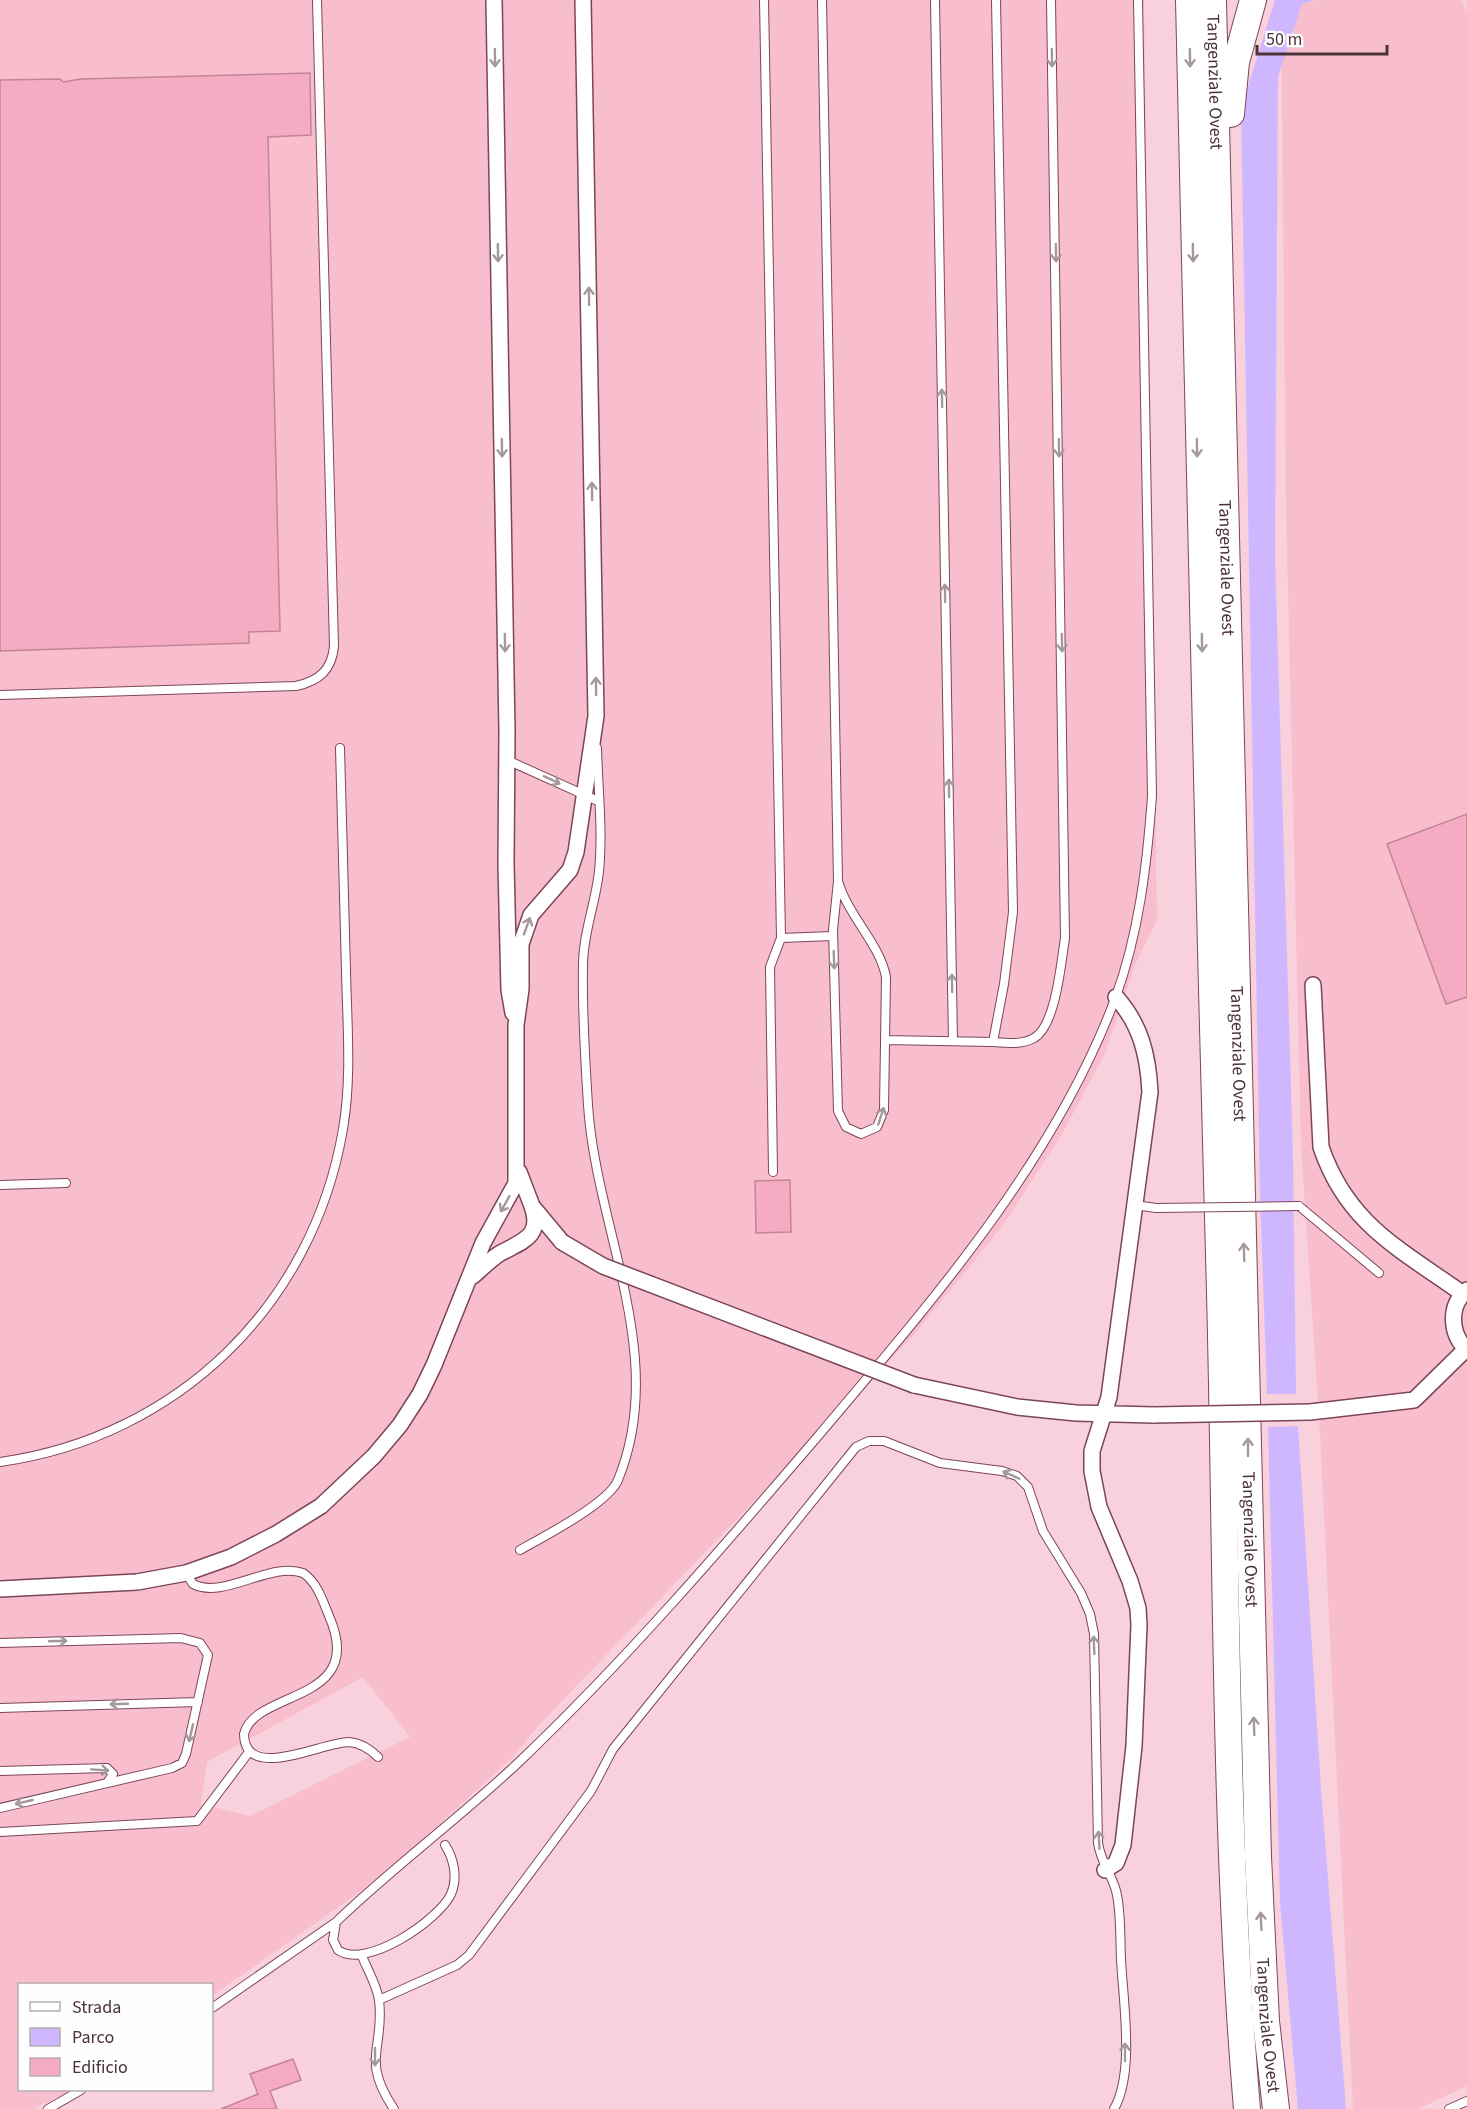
<svg xmlns="http://www.w3.org/2000/svg" width="1467" height="2109" viewBox="0 0 1467 2109" font-family="'Source Sans 3',sans-serif">
	<style>
		.built { fill: #f8bece; fill-rule: evenodd }
		.green { fill: #cfb7ff }
		.building { fill: #f5acc2; stroke: #c18597; stroke-width: 1.5 }
		.lines { fill: none; stroke-linecap: round; stroke-linejoin: round }
		.service-casing { stroke: #7d4658; stroke-width: 10 }
		.minor-casing { stroke: #7d4658; stroke-width: 18 }
		.trunk-casing { stroke: #7d4658; stroke-width: 28 }
		.service { stroke: #fff; stroke-width: 8 }
		.minor { stroke: #fff; stroke-width: 15 }
		.trunk { stroke: #fff; stroke-width: 26 }
		.service-bridge-casing { stroke: #7d4658; stroke-width: 10; stroke-linecap: butt }
		.minor-bridge-casing { stroke: #7d4658; stroke-width: 18; stroke-linecap: butt }
		.service-bridge { stroke: #fff; stroke-width: 8 }
		.minor-bridge { stroke: #fff; stroke-width: 15 }
		.oneway { stroke: #a5989c }
		.labels { text-anchor: middle; stroke-width: 5; stroke-linejoin: round; paint-order: stroke }
		.street-label { font-size: 18px; fill: #4b3239; stroke: #fefefe }
	</style>
	<rect width="100%" height="100%" fill="#f8d1dc"/>
	<path class="built" d="M0 0H1144L1157 920 1135 965 1105 1053 1061 1136 1003 1225 912 1337 538 1726 512 1758 420 1842 353 1897 212 1996V1984H20V2090H72L32 2109H0ZM363 1677 410 1737 250 1816 201 1804 207 1762Z
		M1320 0H1462L1467 13V2086L1418 2109H1353L1320 1434 1301 1145 1286 507 1281 9Z"/>
	<path class="green" d="M1275 0H1316L1302 4 1278 77 1275 557 1293 1155 1296 1394H1267L1260 1192 1241 109Z
		M1298 1426 1321 1789 1346 2109H1298L1280 1903 1268 1427Z"/>
	<path class="building" d="M310 73 311 135 268 137 280 631 249 632V643L0 651V80L60 79 63 82 81 79Z
		M1467 814V997L1446 1004 1387 844Z
		M790 1180 791 1232 756 1233 755 1181Z
		M293 2059 301 2080 270 2091 277 2109H221L258 2094 250 2074Z"/>
	<g class="lines">
		<defs>
			<path id="service" d="M764 0 781 938 833 936
				M822 0 838 881 833 930 838 1111 846 1127 861 1134 877 1127 884 1110 886 977C880 944 848 916 838 881
				M935 0 953 1041
				M0 695 296 686C319 681 332 670 334 646L317 0
				M507 760 598 801
				M885 1040 993 1042 1004 984 1013 912 996 0
				M993 1042C1006 1043 1022 1045 1034 1038 1056 1026 1061 962 1065 938L1051 0
				M773 1172 770 967 781 938
				M0 1185 66 1183
				M1134 1205 1156 1208
				M1299 1206 1379 1273
				M0 1462C177 1437 313 1306 343 1129 352 1077 347 1023 346 970 344 896 342 822 340 748
				M520 1550C543 1537 609 1503 618 1480 669 1356 596 1230 588 1105 585 1059 582 1011 583 965 583 933 596 902 599 871 603 831 598 789 597 748
				M186 1573 193 1584C223 1600 271 1561 303 1573 317 1582 323 1601 329 1616 368 1704 255 1689 244 1734 245 1783 322 1742 349 1742 360 1743 370 1749 378 1757
				M0 1643 181 1638 200 1643 208 1655 186 1754 182 1763 172 1768 0 1808
				M0 1708 198 1702
				M0 1771 107 1768 113 1774 107 1783
				M0 1832 197 1821 249 1752
				M445 1845C454 1859 458 1878 451 1894 439 1920 366 1970 338 1950L333 1940 336 1922C394 1866 461 1817 519 1762 626 1660 723 1547 819 1435 931 1302 1053 1164 1115 999 1139 934 1147 865 1152 796L1138 0
				M362 1956C367 1969 377 1985 379 2000 385 2048 360 2059 394 2109
				M379 2000 457 1965 469 1955 591 1791 613 1749 856 1447 869 1441H884L940 1463 1002 1471 1017 1476 1028 1487 1043 1531 1081 1593 1090 1614 1094 1634 1098 1843C1101 1864 1114 1877 1117 1895 1121 1915 1120 1938 1121 1959 1123 2001 1135 2072 1114 2109
				M212 2008 336 1922
				M48 2109 81 2090
				M1449 2109 1467 2101"/>
			<path id="minor" d="M494 0 507 731 506 864 509 990 513 1013
				M1313 985 1321 1147C1347 1224 1400 1249 1463 1294
				M519 1172 532 1206 562 1242
				M473 1276C482 1268 490 1260 499 1254 522 1241 543 1237 532 1206
				M1467 1290C1448 1306 1450 1334 1467 1350
				M914 1385 1017 1407 1076 1413 1154 1415
				M1310 1412 1414 1400 1466 1349
				M0 1589 137 1582 186 1573 231 1557 276 1534 321 1506 374 1456 400 1425 420 1394 434 1365 483 1243 516 1183V1025L521 989V944L531 915 570 870 576 852 596 716 583 0
				M1105 1870 1116 1863 1123 1845 1134 1746 1139 1625 1138 1608 1130 1581 1099 1507 1092 1471V1451L1109 1397 1150 1092C1148 1055 1141 1025 1116 997"/>
			<g id="trunk">
				<path d="M1189 0C1196 431 1209 862 1220 1293 1227 1565 1224 1837 1247 2109"/>
				<path id="s1" d="M1213 0 1258 1857 1266 2021 1276 2109"/>
				<path d="M1231 114 1236 62 1253 0"/>
			</g>
		</defs>
		<use href="#service" class="service-casing"/>
		<use href="#minor" class="minor-casing"/>
		<use href="#trunk" class="trunk-casing"/>
		<use href="#service" class="service"/>
		<use href="#minor" class="minor"/>
		<use href="#trunk" class="trunk"/>
		<defs>
			<path id="service-bridge" d="M1156 1208 1299 1206"/>
			<path id="minor-bridge" d="M562 1242 603 1266 914 1385
				M1154 1415 1310 1412"/>
		</defs>
		<use href="#service-bridge" class="service-bridge-casing"/>
		<use href="#minor-bridge" class="minor-bridge-casing"/>
		<use href="#service-bridge" class="service-bridge"/>
		<use href="#minor-bridge" class="minor-bridge"/>
	</g>
	<defs><path id="oneway-shaft" d="M-6 0H5M1.5-3L5.5 0L1.5 3" fill="none" stroke-width="1.6" stroke-linecap="round" stroke-linejoin="round" transform="scale(1.5)"/></defs>
	<g class="oneway">
		<use href="#oneway-shaft" transform="translate(495 58) rotate(89)"/>
		<use href="#oneway-shaft" transform="translate(1052 58) rotate(89)"/>
		<use href="#oneway-shaft" transform="translate(1190 58) rotate(89)"/>
		<use href="#oneway-shaft" transform="translate(498 253) rotate(89)"/>
		<use href="#oneway-shaft" transform="translate(1056 253) rotate(89)"/>
		<use href="#oneway-shaft" transform="translate(1193 253) rotate(89)"/>
		<use href="#oneway-shaft" transform="translate(589 296) rotate(-91)"/>
		<use href="#oneway-shaft" transform="translate(942 398) rotate(-91)"/>
		<use href="#oneway-shaft" transform="translate(502 448) rotate(89)"/>
		<use href="#oneway-shaft" transform="translate(1059 448) rotate(89)"/>
		<use href="#oneway-shaft" transform="translate(1197 448) rotate(89)"/>
		<use href="#oneway-shaft" transform="translate(592 491) rotate(-91)"/>
		<use href="#oneway-shaft" transform="translate(945 593) rotate(-91)"/>
		<use href="#oneway-shaft" transform="translate(505 643) rotate(89)"/>
		<use href="#oneway-shaft" transform="translate(1062 643) rotate(89)"/>
		<use href="#oneway-shaft" transform="translate(1202 643) rotate(89)"/>
		<use href="#oneway-shaft" transform="translate(596 686) rotate(-91)"/>
		<use href="#oneway-shaft" transform="translate(552 780) rotate(25)"/>
		<use href="#oneway-shaft" transform="translate(949 788) rotate(-91)"/>
		<use href="#oneway-shaft" transform="translate(527 926) rotate(-70)"/>
		<use href="#oneway-shaft" transform="translate(834 960) rotate(88)"/>
		<use href="#oneway-shaft" transform="translate(952 983) rotate(-91)"/>
		<use href="#oneway-shaft" transform="translate(881 1116) rotate(-72)"/>
		<use href="#oneway-shaft" transform="translate(505 1204) rotate(119)"/>
		<use href="#oneway-shaft" transform="translate(1244 1252) rotate(-92)"/>
		<use href="#oneway-shaft" transform="translate(1248 1447) rotate(-90)"/>
		<use href="#oneway-shaft" transform="translate(1011 1475) rotate(-156)"/>
		<use href="#oneway-shaft" transform="translate(58 1641) rotate(-2)"/>
		<use href="#oneway-shaft" transform="translate(1094 1645) rotate(-92)"/>
		<use href="#oneway-shaft" transform="translate(119 1704) rotate(178)"/>
		<use href="#oneway-shaft" transform="translate(1254 1726) rotate(-92)"/>
		<use href="#oneway-shaft" transform="translate(191 1733) rotate(103)"/>
		<use href="#oneway-shaft" transform="translate(100 1770) rotate(4)"/>
		<use href="#oneway-shaft" transform="translate(24 1802) rotate(167)"/>
		<use href="#oneway-shaft" transform="translate(1099 1840) rotate(-93)"/>
		<use href="#oneway-shaft" transform="translate(1261 1921) rotate(-93)"/>
		<use href="#oneway-shaft" transform="translate(1125 2052) rotate(-90)"/>
		<use href="#oneway-shaft" transform="translate(375 2057) rotate(90)"/>
	</g>
	<g class="labels">
		<g class="street-label">
			<text dy="6" stroke="none"><textPath href="#s1" startOffset="82">Tangenziale Ovest</textPath></text>
			<text dy="6" stroke="none"><textPath href="#s1" startOffset="568">Tangenziale Ovest</textPath></text>
			<text dy="6" stroke="none"><textPath href="#s1" startOffset="1054">Tangenziale Ovest</textPath></text>
			<text dy="6" stroke="none"><textPath href="#s1" startOffset="1540">Tangenziale Ovest</textPath></text>
			<text dy="6" stroke="none"><textPath href="#s1" startOffset="2026">Tangenziale Ovest</textPath></text>
		</g>
	</g>
	<rect x="18" y="1983" width="195" height="108" fill="#fefefe" stroke="#b6acaf" stroke-width="1.5"/>
	<rect x="30" y="2002" width="30" height="9" fill="#ffffff" stroke="#b6acaf" stroke-width="1.5"/>
	<text x="72" y="2013" font-size="18" fill="#4b3239">Strada</text>
	<rect x="30" y="2028" width="30" height="18" fill="#cfb7ff" stroke="#b6acaf" stroke-width="1.5"/>
	<text x="72" y="2043" font-size="18" fill="#4b3239">Parco</text>
	<rect x="30" y="2058" width="30" height="18" fill="#f5acc2" stroke="#b6acaf" stroke-width="1.5"/>
	<text x="72" y="2073" font-size="18" fill="#4b3239">Edificio</text>
	<path d="M1257 45v9h130v-9" fill="none" stroke="#4b3239" stroke-width="3"/>
	<text x="1266" y="45" font-size="18" fill="#4b3239" stroke="#fefefe" stroke-width="4.5" paint-order="stroke">50 m</text>
</svg>
